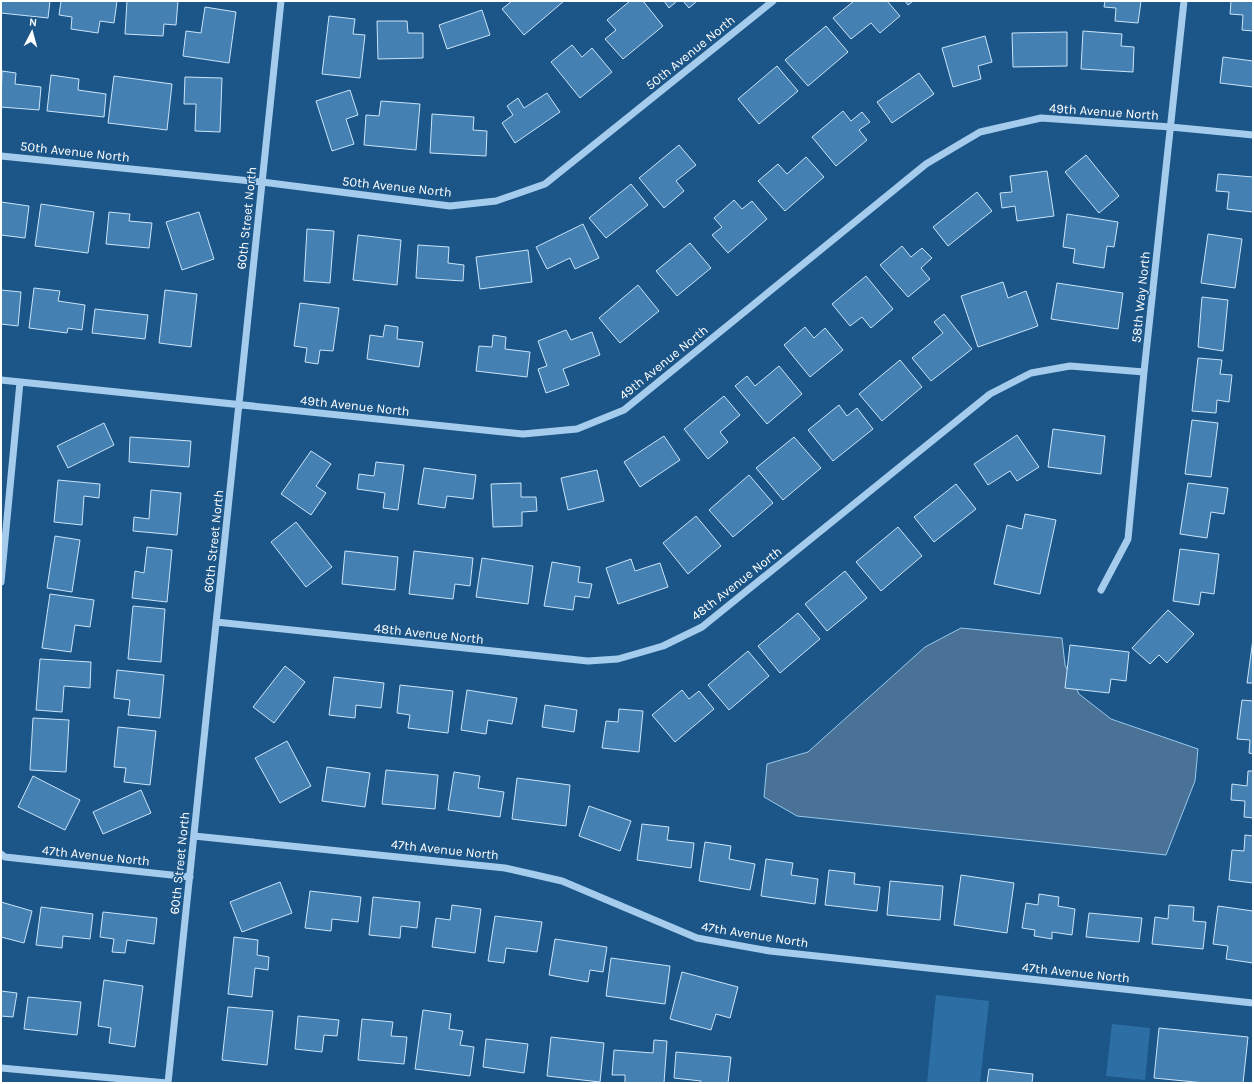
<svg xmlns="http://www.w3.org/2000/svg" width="1254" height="1084" viewBox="0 0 1254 1084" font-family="Karla,sans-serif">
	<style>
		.green { fill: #2c6fa5 }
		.water { fill: #497296; stroke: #98c9ee }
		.building { fill: #4480b1; stroke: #cae4f9 }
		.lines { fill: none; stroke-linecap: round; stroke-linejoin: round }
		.minor { stroke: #a5ccec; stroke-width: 7 }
		.labels { text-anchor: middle; stroke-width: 3; stroke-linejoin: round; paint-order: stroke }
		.street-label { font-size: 13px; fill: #fff; stroke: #1c5688 }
	</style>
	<rect width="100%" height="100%" fill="#1c5688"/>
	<path class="green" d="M936 995 989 1001 980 1083H927Z
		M1112 1024 1150 1028 1145 1080 1106 1076Z"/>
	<path class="water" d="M961 628 1062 638 1065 665 1079 694 1111 719 1198 749 1195 781 1166 855 797 816 764 797 767 764 808 752 925 647Z"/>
	<path class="building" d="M1 1H50L48 18 1 13Z
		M61 1H117L114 23 100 21 98 33 71 29 72 17 59 15Z
		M127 1H178L176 25 164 24 163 36 125 34Z
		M512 1H564L524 35 502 9Z
		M630 1H643L663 26 623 59 605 39 616 30 607 20Z
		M664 1H677L669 8Z
		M683 1H697L689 8Z
		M854 1H887L900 16 880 33 871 23 851 39 833 18Z
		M905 1H913L908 5Z
		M1105 1H1141L1138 23 1115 21 1116 8 1104 7Z
		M1231 1H1253V31L1242 30 1243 15 1230 14Z
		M205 7 236 12 229 63 183 56 186 31 201 33Z
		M482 10 490 35 447 49 439 25Z
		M329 16 355 19 353 34 365 35 360 78 322 74Z
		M377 21H407L408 33H423V58L378 59Z
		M826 26 848 52 808 86 785 60Z
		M1083 31 1122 34 1121 46 1134 47 1133 72 1081 69Z
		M1067 32V66L1013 67 1012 33Z
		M985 36 992 62 978 66 981 79 953 87 942 48Z
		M572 45 582 57 592 48 612 72 580 98 551 62Z
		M1223 57 1253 61V87L1220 83Z
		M777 66 798 91 759 124 738 99Z
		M2 71 16 73 15 84 41 87 39 110 1 107Z
		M919 73 934 94 892 123 877 102Z
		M51 75 79 79 78 90 106 94 104 117 47 111Z
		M114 76 172 84 167 130 108 123Z
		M185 77 222 78 220 132 195 131 196 104H184Z
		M350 90 358 115 346 119 354 144 332 151 316 101Z
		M547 93 560 112 515 143 502 123 513 115 507 106 518 98 524 108Z
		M381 101 420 104 416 150 364 145 366 115 379 116Z
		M843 111 851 121 862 112 870 122 859 130 867 140 836 166 812 137Z
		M432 114 474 117 473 130 487 131 486 156 430 153Z
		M679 145 696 165 676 181 684 191 664 208 639 178Z
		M1086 155 1119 196 1099 213 1065 172Z
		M806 157 824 177 785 211 758 181 778 164 787 174Z
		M1047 171 1054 216 1017 221 1015 206 1002 208 1000 193 1012 192 1010 176Z
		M1218 174 1253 177V212L1227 209 1229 192 1216 191Z
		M631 184 648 205 606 238 589 218Z
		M977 192 992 211 948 246 933 227Z
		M734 200 742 209 752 201 767 219 728 253 712 235 722 227 714 218Z
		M1 202 29 206 25 238 1 235Z
		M41 204 94 212 88 253 35 246Z
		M109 212 130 214 129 221 152 223 149 248 106 244Z
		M199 212 214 259 182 270 166 222Z
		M1067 214 1118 222 1114 247 1107 246 1104 268 1073 263 1075 249 1063 247Z
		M583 224 599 258 575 269 570 258 547 269 536 247Z
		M307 229 334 231 330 283 304 281Z
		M1208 234 1242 239 1235 288 1201 283Z
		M358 235 401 240 397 285 353 280Z
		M690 243 711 268 677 296 656 271Z
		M418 245 449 247 448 263 464 265 463 281 416 278Z
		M902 246 911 257 922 248 932 258 921 268 930 279 908 297 880 265Z
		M528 250 532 282 480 289 476 257Z
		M866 276 893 309 871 328 862 317 850 326 832 304Z
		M1003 282 1008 298 1026 291 1038 326 978 347 961 296Z
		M1057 283 1123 293 1118 329 1051 319Z
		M638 285 659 311 620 343 599 318Z
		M34 288 60 291 58 301 85 305 82 330 68 328 67 333 29 328Z
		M1 290 21 292 18 326 1 324Z
		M165 290 197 294 191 347 159 343Z
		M1202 297 1228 300 1223 351 1198 347Z
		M300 303 339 308 333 351 320 350 318 364 305 362 307 348 294 346Z
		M95 309 148 315 145 339 92 333Z
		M944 314 972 349 931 381 912 358 943 333 934 322Z
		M385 325 398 327 397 339 423 342 419 367 367 359 370 335 383 337Z
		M805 327 814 338 825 328 843 350 810 377 784 345Z
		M566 330 571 340 592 332 600 355 563 369 569 385 546 393 538 369 547 366 538 341Z
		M493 335 506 337 505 349 530 352 527 377 476 371 479 346 492 347Z
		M1198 358 1222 360 1220 374 1232 375 1229 402 1217 400 1216 413 1192 411Z
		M900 360 922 387 882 421 859 394Z
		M779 366 802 394 767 424 735 386 747 376 755 386Z
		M724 396 740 415 720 432 728 442 708 459 684 429Z
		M839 405 847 416 857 408 873 429 833 461 808 430Z
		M1192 420 1218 423 1211 477 1185 474Z
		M104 423 114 445 68 468 57 446Z
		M1053 429 1105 436 1101 474 1048 467Z
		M1017 435 1039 467 1017 481 1010 471 988 485 974 464Z
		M664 436 680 460 640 487 624 462Z
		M130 437 191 441 189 467 129 462Z
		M794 437 821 468 783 500 756 468Z
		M311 451 331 464 316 486 326 493 311 515 281 494Z
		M376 462 404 465 398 510 383 508 385 493 357 489 359 474 374 476Z
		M424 468 476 475 473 499 447 496 445 508 418 504Z
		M597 470 604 501 568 510 561 478Z
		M749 475 773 503 733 537 709 510Z
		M58 480 100 484 99 498 84 496 82 525 54 522Z
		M521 483V497H536L537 511 522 512V526L493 527 491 484Z
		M1188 483 1228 488 1224 514 1211 512 1207 538 1180 534Z
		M956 484 976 509 934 542 914 517Z
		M151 490 181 493 177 535 133 531 134 517 149 519Z
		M1025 514 1056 520 1040 594 994 584 1007 525 1022 529Z
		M696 516 721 546 688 574 663 543Z
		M296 522 332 567 306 587 271 542Z
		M898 527 922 556 881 591 856 562Z
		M55 536 80 540 72 592 47 588Z
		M147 547 172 550 167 602 132 598 135 571 144 573Z
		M1180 549 1219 554 1214 594 1201 592 1199 605 1173 601Z
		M345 551 398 557 395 590 342 584Z
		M414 551 473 558 470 586 455 584 453 599 409 594Z
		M482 558 533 566 528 604 476 597Z
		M631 559 635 571 660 563 668 587 618 604 606 568Z
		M552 562 580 567 578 582 592 584 589 598 575 596 573 610 544 606Z
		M845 571 867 598 827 631 805 604Z
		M50 594 94 600 90 627 75 625 71 652 42 648Z
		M133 606 165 609 161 662 128 659Z
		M1168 610 1194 634 1167 663 1159 655 1150 664 1132 648Z
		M798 613 820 639 780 673 758 646Z
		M1253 639V683H1247Z
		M1070 645 1129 652 1126 681 1111 679 1109 693 1065 688Z
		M748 651 769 676 729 710 708 685Z
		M40 659 91 662 90 688 64 686 62 712 36 710Z
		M285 666 305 682 274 723 253 707Z
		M117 670 164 675 160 718 128 715 130 700 114 698Z
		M334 677 384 683 381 708 356 705 355 718 329 715Z
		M400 685 453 691 448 733 408 728 410 715 397 713Z
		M467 690 517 698 512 724 488 720 486 734 461 730Z
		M682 690 689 699 699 691 714 709 675 742 652 715Z
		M1242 700 1253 701V754L1249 753 1250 740 1237 739Z
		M545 705 577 710 574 732 542 727Z
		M619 709 643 711 639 752 602 748 606 721 618 722Z
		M33 718 69 720 66 772 30 770Z
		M118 727 156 731 150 785 124 782 126 768 114 767Z
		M287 741 311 786 280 803 255 758Z
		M327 767 370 773 365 807 322 801Z
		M386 770 438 775 435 809 382 804Z
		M1248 771H1253V818L1244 817 1245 801 1231 800 1232 784 1247 786Z
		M454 772 480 776 478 788 504 792 500 817 448 810Z
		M33 776 80 800 65 830 18 807Z
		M517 778 570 785 566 826 512 819Z
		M141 790 151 813 103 834 93 812Z
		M589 806 631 821 620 851 579 836Z
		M642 824 669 827 667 840 694 843 691 868 637 860Z
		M1245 835 1253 836V883L1229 880 1232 850 1244 851Z
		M705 842 731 846 729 859 755 864 750 890 699 881Z
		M766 859 793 863 791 875 818 879 815 904 761 896Z
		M829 870 855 873 854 884 880 887 877 911 825 905Z
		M961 875 1014 883 1007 933 954 925Z
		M890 881 943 886 940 920 887 915Z
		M280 882 292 913 242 932 230 902Z
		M310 891 361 897 358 922 332 919 331 931 305 928Z
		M1039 894 1059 897 1058 906 1075 909 1072 935 1052 932V939L1034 936 1035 930 1022 928 1026 903 1038 905Z
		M373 897 420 902 417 928 401 926 400 938 369 935Z
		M1 902 32 911 24 943 1 937Z
		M452 905 481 909 475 953 432 947 436 918 450 920Z
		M1169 905 1194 907 1193 921 1206 922 1203 949 1152 944 1155 917 1168 919Z
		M1218 906 1253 911V963L1226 959 1228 946 1213 944Z
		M41 907 93 914 90 939 63 936 62 948 36 945Z
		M103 912 157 918 154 944 127 940 125 953 112 952 114 939 100 937Z
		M1089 913 1142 918 1139 942 1086 937Z
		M495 916 542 922 537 952 506 948 504 963 488 961Z
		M234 937 258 940 257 955 269 957 268 970 255 968 252 997 228 994Z
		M555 939 607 947 603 972 590 970 588 982 549 975Z
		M611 958 670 966 665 1004 606 996Z
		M682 972 738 987 730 1018 716 1014 711 1030 670 1019Z
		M104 980 143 986 135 1047 109 1043 111 1028 98 1026Z
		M1 991 17 993 13 1017 1 1016Z
		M28 997 81 1002 77 1035 24 1029Z
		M228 1007 273 1011 267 1065 222 1060Z
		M423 1010 451 1014 449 1029 463 1031 460 1045 474 1047 470 1076 415 1069Z
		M298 1016 339 1020 337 1036 324 1035 322 1052 295 1049Z
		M362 1019 393 1022 391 1036 407 1037 404 1064 358 1060Z
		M1159 1028 1248 1037 1243 1083H1205L1154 1078Z
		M551 1037 604 1043 600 1082 547 1076Z
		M486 1039 528 1044 524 1073 483 1067Z
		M654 1040 667 1041 664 1083H625V1075H612L614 1050 653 1053Z
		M676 1052 731 1057 728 1083H701V1081L674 1078Z
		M989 1069 1033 1074 1032 1083H987Z"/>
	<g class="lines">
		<path class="minor" d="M1 156 262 182 450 206 496 201 545 184 773 1
			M1 380 523 434 577 429 624 410 926 164 980 132 1041 118 1171 127 1253 135
			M1 582 20 382
			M1101 590 1128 539 1144 372 1184 1
			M216 622 588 661 618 659 663 646 702 627 990 394 1031 373 1070 366 1144 372
			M194 836 505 868 562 881 697 938 770 951 1253 1003
			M1 854 5 857 190 877
			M1 1068 167 1083
			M168 1083 281 1"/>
	</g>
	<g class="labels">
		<g class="street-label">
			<text transform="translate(690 52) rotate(-39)" y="5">50th Avenue North</text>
			<text transform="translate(1104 111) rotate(4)" y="5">49th Avenue North</text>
			<text transform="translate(75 151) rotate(6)" y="5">50th Avenue North</text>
			<text transform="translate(397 186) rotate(6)" y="5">50th Avenue North</text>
			<text transform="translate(246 218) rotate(-84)" y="5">60th Street North</text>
			<text transform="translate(1140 297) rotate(-84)" y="5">58th Way North</text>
			<text transform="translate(663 362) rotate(-39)" y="5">49th Avenue North</text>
			<text transform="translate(355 405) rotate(6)" y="5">49th Avenue North</text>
			<text transform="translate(213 541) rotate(-84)" y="5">60th Street North</text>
			<text transform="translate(736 583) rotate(-38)" y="5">48th Avenue North</text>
			<text transform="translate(429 633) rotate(6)" y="5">48th Avenue North</text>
			<text transform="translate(445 849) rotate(6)" y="5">47th Avenue North</text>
			<text transform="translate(96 855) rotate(6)" y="5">47th Avenue North</text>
			<text transform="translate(179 863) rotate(-84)" y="5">60th Street North</text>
			<text transform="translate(755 934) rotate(9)" y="5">47th Avenue North</text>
			<text transform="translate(1076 972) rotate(6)" y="5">47th Avenue North</text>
		</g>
	</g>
	<rect width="1254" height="1084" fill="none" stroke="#ffffff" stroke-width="4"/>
	<g transform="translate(32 32) rotate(6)" stroke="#1c5688" stroke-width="3" paint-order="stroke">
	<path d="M0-3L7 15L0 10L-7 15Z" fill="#ffffff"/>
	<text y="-6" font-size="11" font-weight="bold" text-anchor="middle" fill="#ffffff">N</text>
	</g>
</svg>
